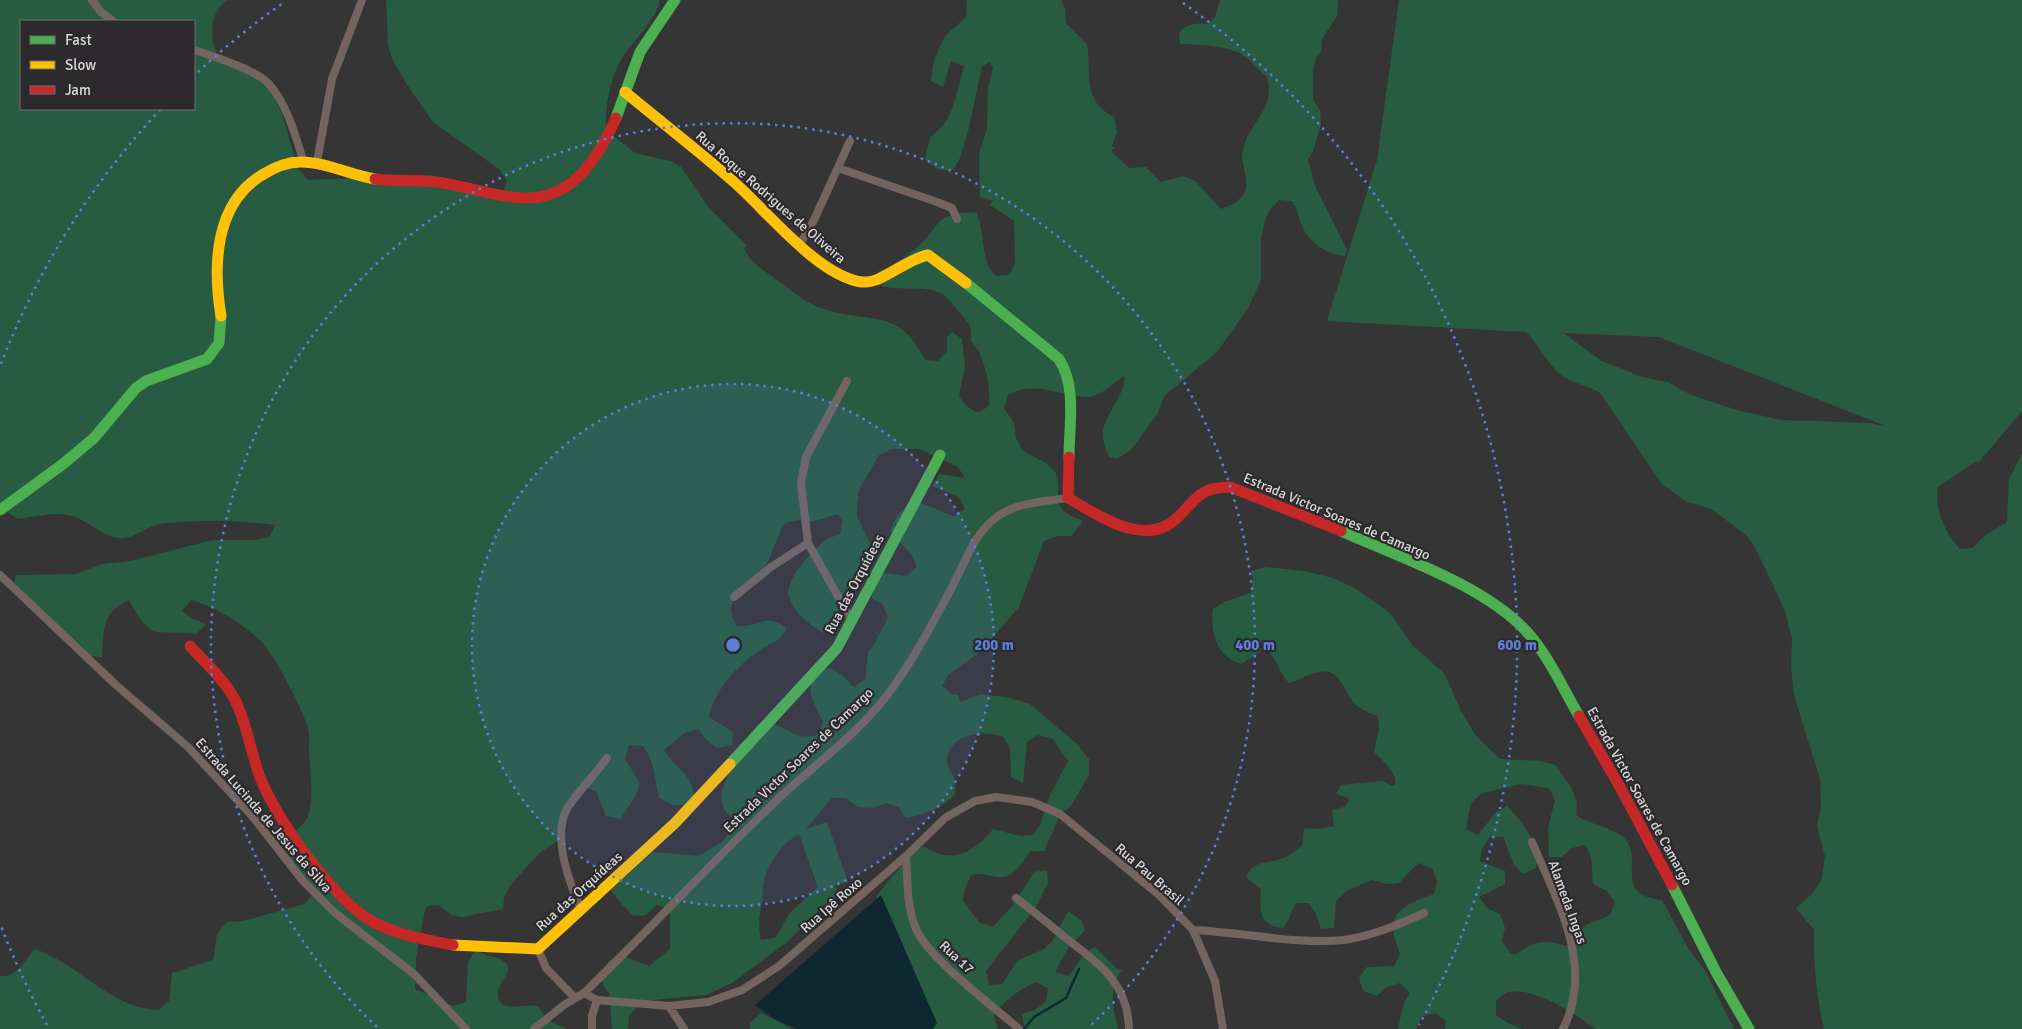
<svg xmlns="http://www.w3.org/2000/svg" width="2022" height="1029" viewBox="0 0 2022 1029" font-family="Signika,sans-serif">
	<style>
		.green { fill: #285c42; fill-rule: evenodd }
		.water { fill: #0d2831 }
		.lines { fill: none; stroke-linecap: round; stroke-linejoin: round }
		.stream { stroke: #0d2831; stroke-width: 2.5 }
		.street { stroke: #736460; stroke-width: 8 }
		.fast { stroke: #4caf50; stroke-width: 11 }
		.slow { stroke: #ffc107; stroke-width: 11 }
		.jam { stroke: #c62828; stroke-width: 11 }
		.ring { fill: none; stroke: #5e7ed8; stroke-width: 2.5; stroke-dasharray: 2.5 5 }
		.labels { text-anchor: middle; stroke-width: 4.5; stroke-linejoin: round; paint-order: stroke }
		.street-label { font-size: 14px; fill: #d8d7d8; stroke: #2d2a2d }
		.centre { fill: #5e7ed8; stroke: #2d2a2d; stroke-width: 2.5 }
		.ring-label { font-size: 15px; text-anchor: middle; font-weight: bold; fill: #5e7ed8; stroke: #2d2a2d; stroke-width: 4.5; stroke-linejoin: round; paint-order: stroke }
	</style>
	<rect width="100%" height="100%" fill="#363536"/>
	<path class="green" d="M0 0H228C208 13 209 39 219 58L249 65 269 88 282 114 298 169 308 180 431 175 503 194 507 181 500 170 432 121 406 83 392 58 388 45 386 0H660C656 20 636 38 624 55 610 75 605 107 606 130L635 153 670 161 681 167 708 207 747 246 744 248C748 261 762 269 773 277 788 287 804 303 821 308 868 325 898 305 925 360L938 361 947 351V337L952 332 962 339 965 367 959 396 966 406 978 413 989 406C991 389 986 366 978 350 976 347 973 344 971 341 970 336 972 330 970 326 969 323 946 296 943 294 926 284 898 293 876 284L879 271C896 265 917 250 929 235 936 227 938 220 949 216 957 212 968 213 976 212 987 235 978 258 996 276L1009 275 1015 263 1014 221 990 205 993 201 980 197 979 154 987 128 988 88 993 68 990 62 982 66 968 132 960 158 953 170H939L925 160 930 137C955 121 956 92 964 66L951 61 943 87 931 81 934 60 945 36 966 17 967 0H1061L1065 9 1066 23 1087 44C1092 75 1081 100 1114 117L1117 132 1112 146 1115 149H1112V152L1129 168 1146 167 1161 182 1184 176 1195 181 1221 209C1230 206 1237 203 1243 195 1252 181 1239 165 1243 150 1250 119 1276 111 1267 77 1259 71 1254 64 1247 58 1232 45 1201 45 1181 44 1173 26 1194 22 1207 24L1215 17 1220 0H1338L1337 16 1322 39 1321 51 1316 58 1313 71V99L1320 110 1321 124 1313 151 1308 160 1315 186 1347 250 1345 256C1327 254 1310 244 1302 226 1298 217 1298 209 1292 201L1279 200 1269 211 1264 224 1261 239V280L1248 308 1217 352 1164 396 1158 413 1131 450 1117 459 1109 457C1090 419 1122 410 1125 376 1113 382 1101 397 1088 397 1059 397 1035 379 1008 395L1004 408 1014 423 1016 438 1023 451 1046 463 1056 473C1063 500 1048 508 1083 521L1071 536H1058L1044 541 1019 607 981 651 948 675 942 686 953 695 958 694 960 702 981 694 1011 698 1030 704 1077 744 1089 759V775L1070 807 1061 813 1044 851H1030C1023 862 1013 879 998 877 986 876 984 872 971 875L965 888 963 901 980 923 993 927 1013 905 1034 872 1047 870 1048 883 1036 907 986 971 989 985 1002 984 1017 961 1044 949 1053 940 1068 911 1081 920 1085 930 1068 948 1055 972 1069 976 1085 953 1095 947 1117 969 1122 970C1108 987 1113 1009 1118 1029H1025L1022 1014 1035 1010 1046 1002 1048 988 1036 982C1019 990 1004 1000 994 1016L998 1029H916L877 908V895L912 853 923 846C951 865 974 853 993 829L1020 836 1033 835 1040 825 1049 797 1068 761 1053 739 1038 735 1027 742 1023 783 1011 777 1010 749 1004 737C986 730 953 732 947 757 945 768 954 773 955 783 956 786 955 791 955 795 943 807 924 815 906 818L899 807 886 803 873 808 858 807 846 798H832L806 829 827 822 848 882 835 886 839 894 817 912 787 942 732 983 706 995 652 1000 640 1005 629 1015 628 1029H612L609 993 603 986 602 972 609 961 623 956 649 966 670 949V909L657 905 646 915 633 916C625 906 617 901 611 890L653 852 698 856 722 842 731 831 732 818C729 815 724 810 723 806 713 783 753 740 766 722 789 726 792 741 817 735L823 722C812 699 798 679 831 668L843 676 854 687 865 680 868 652 876 641 888 617 883 605 872 598 873 584 881 573 907 576 917 567 911 554 890 532C895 517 900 509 916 501L953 516 965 509 959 497 933 486 939 474 965 478 958 467 919 449H891L879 455 859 490 857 503V517L870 543 867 570 861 582 848 589 839 599V613L834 626 823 633C809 623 795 615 789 597 784 580 813 549 826 540 830 537 835 536 840 534L842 520 838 514 811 522 798 520 785 523C777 535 774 550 767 563 754 586 717 595 737 626 761 628 763 612 787 628 779 644 771 642 757 652 736 667 714 691 709 717L733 732 732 745 717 748 707 740 698 729 685 733 664 750C677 770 691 772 695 798 679 808 674 808 659 797 654 777 655 762 643 746L629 745 625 759 640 783 636 796 620 819 606 816 596 791 583 787 570 797 563 837 538 854 510 886 504 898 503 909 462 917 452 915 438 905 427 906 425 910 416 958 415 989 453 1006 466 1002 468 962 475 951 500 959 507 964C511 977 499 980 498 992 496 1015 525 1003 536 1006 542 1008 542 1014 546 1018 551 1023 561 1026 567 1029H0V976C18 978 24 960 35 949 79 964 111 1009 159 1010L169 1001 172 973 213 960 217 934 226 922 243 921 305 904 312 895C299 884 282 859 288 842 292 827 307 829 310 808 313 789 310 770 309 751 309 743 310 734 307 725 302 708 272 650 259 639 240 623 216 607 191 600L182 611 193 619 206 624 196 634C153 629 153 643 129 600 101 612 104 630 102 657L88 656 14 582 16 575 76 574 102 564 130 561 213 540H254L270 537 275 525C239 520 199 520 164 523 148 525 135 539 120 538 102 537 89 521 72 516 55 511 35 517 18 519L0 508ZM21 21H194V109H21ZM799 834 818 887 789 914 775 938 761 940C758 926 759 916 762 902 763 897 762 892 763 887 766 865 780 845 799 834Z
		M1399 0H2022V411L1979 462 1976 461 1938 487C1934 509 1945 533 1960 549L1973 548 1983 537 2007 522 2009 479 2022 454V1029H1824C1817 1003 1813 957 1814 930L1796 908 1813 893 1822 878 1825 856 1817 827 1821 806 1820 779 1794 695 1791 667 1792 639 1785 611 1754 545 1745 534 1711 509 1685 501 1662 484 1600 393C1588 385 1573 384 1561 375 1547 363 1539 345 1526 332L1327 321 1377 160ZM1563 333 1659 337 1888 427 1870 423 1781 420 1737 410 1693 396 1668 382 1642 377 1602 361Z
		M1265 567 1305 571 1333 578 1358 590 1390 613 1413 646 1444 673 1462 713 1476 736 1500 759 1541 761 1555 765 1571 787 1577 802 1576 815C1590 825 1613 827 1625 839 1644 860 1612 894 1662 900L1688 948 1706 972 1734 1029H1595C1577 1014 1532 986 1508 992 1504 993 1500 998 1496 1001V1015L1508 1023 1522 1029H1445L1446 1021 1436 1013 1422 1016 1416 1029H1398L1403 1005 1410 993 1400 983 1386 987 1377 996 1363 991 1359 978 1367 967 1394 966 1400 954C1384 914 1398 907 1434 894L1437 881 1432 868 1418 863 1399 883 1386 884 1372 880 1346 891 1336 901 1334 928 1321 929 1316 914 1309 903H1296L1284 928C1259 926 1259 912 1261 889L1247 878C1248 861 1272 863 1284 858 1290 855 1296 850 1302 846L1304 828 1318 829 1334 826 1332 810 1344 807 1349 801 1348 798 1336 794 1341 785 1383 781 1392 786 1395 785C1398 772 1382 761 1374 752L1379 729 1378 716C1370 713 1360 710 1354 703 1342 689 1341 665 1315 673 1306 675 1298 681 1289 683 1277 670 1278 659 1265 648L1242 664C1217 657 1210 634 1213 609L1224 602 1251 593 1253 578 1251 571ZM1522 784 1549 788 1555 800 1548 828 1549 857H1562L1572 848 1585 845C1595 860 1591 868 1593 884L1607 891 1615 902 1610 915C1590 925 1576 922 1576 948 1545 942 1543 936 1514 955L1509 952 1502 941 1505 928 1500 914 1487 908 1479 897 1505 884V871L1480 861 1482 848 1490 837H1503L1514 864 1523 874 1536 868C1538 842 1525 824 1507 806L1495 813 1478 835 1466 829 1471 803 1482 793Z
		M761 1013 792 1029H750V1023Z"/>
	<path class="water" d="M881 895 937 1023 933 1029H797L773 1018 755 1005Z"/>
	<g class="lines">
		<path class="stream" d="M1024 1029 1034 1017 1066 998 1079 969"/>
		<path class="street" d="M92 0 101 12 113 21
			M194 50C213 56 254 69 268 83 287 104 295 134 303 160
			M317 162 332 79 362 0
			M838 168 937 202 952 208 957 219
			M800 244 814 220 850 141
			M847 381 806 457 801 483 808 543 852 621
			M0 575 116 685 188 747 253 817 303 881 335 913 414 974 466 1029
			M734 597 771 567 808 543
			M1532 842C1557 901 1595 966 1563 1029
			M906 856C908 881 906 908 917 931 932 961 992 1005 1019 1029
			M1016 898C1033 911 1050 925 1067 939 1100 965 1128 983 1129 1029
			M581 909C569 882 551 835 568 807 580 790 595 774 607 758
			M1193 930C1241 932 1298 945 1344 940 1372 936 1398 925 1424 913
			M538 949 546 968 575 998
			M584 993 597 1000 669 1006 708 1002 742 990 779 966 906 856 945 818 975 801 996 797 1032 802 1060 814 1159 895 1193 930 1215 981 1223 1029
			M669 1006 684 1029
			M534 1029 564 1005 584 993C650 929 712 862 779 798 811 768 853 737 881 703 909 668 929 630 950 591 964 566 971 539 993 520 1014 502 1042 502 1068 498
			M592 1029V1016L597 1000"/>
		<path class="fast" d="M616 118 640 52 675 0
			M966 283 1059 359C1077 387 1069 425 1069 457
			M0 510 63 464 94 438 136 388 146 381 207 359 219 343 221 316
			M1341 531C1399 557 1484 585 1527 632 1549 656 1563 689 1579 716
			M730 764 837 648 940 455
			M1672 885 1716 972 1749 1029"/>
		<path class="slow" d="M625 92C661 122 699 151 734 182 767 211 818 276 862 282 882 284 906 259 928 255L966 283
			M221 316C213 267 214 204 262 175 273 168 286 162 301 162 326 162 350 175 375 179
			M453 945 538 949 675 823 730 764"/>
		<path class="jam" d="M375 179C397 182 420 179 443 183 502 193 549 220 592 161 602 147 609 134 616 118
			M1069 457 1068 498C1098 515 1145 549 1177 518 1196 500 1199 487 1230 487L1341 531
			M190 646C205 663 223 678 234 698 247 722 250 751 260 777 277 820 333 899 373 922 398 935 427 940 453 945
			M1579 716 1620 787 1672 885"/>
	</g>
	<circle cx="733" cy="645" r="261" fill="#5e7ed8" fill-opacity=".12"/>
	<g class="ring">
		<circle cx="733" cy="645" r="261"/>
		<path d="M377 1027A522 522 0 1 1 1089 1027"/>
		<path d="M47 1025A784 784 0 0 1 1 926M1 364A784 784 0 0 1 160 110M198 72A784 784 0 0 1 283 3M1183 3A784 784 0 0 1 1419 1025"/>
	</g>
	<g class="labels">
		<g class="street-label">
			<text transform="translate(771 197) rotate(41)" y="5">Rua Roque Rodrigues de Oliveira</text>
			<text transform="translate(1337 516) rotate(23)" y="5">Estrada Victor Soares de Camargo</text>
			<text transform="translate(854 584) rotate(-62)" y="5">Rua das Orquídeas</text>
			<text transform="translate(798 760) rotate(-44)" y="5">Estrada Victor Soares de Camargo</text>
			<text transform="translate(1640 796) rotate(61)" y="5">Estrada Victor Soares de Camargo</text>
			<text transform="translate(264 815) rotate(49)" y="5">Estrada Lucinda de Jesus da Silva</text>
			<text transform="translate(1150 874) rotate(41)" y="5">Rua Pau Brasil</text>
			<text transform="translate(579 891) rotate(-42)" y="5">Rua das Orquídeas</text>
			<text transform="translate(1568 902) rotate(70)" y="5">Alameda Ingas</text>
			<text transform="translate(831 905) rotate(-41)" y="5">Rua Ipê Roxo</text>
			<text transform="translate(957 957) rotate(43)" y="5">Rua 17</text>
		</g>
	</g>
	<circle cx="733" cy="645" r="8" class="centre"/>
	<g class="ring-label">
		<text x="994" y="650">200 m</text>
		<text x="1255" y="650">400 m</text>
		<text x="1517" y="650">600 m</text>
	</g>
	<rect x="20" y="20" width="175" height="90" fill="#2d2a2d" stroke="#716f71"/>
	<rect x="30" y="36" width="25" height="8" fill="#4caf50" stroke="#716f71"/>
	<text x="65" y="45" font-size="15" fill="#d8d7d8">Fast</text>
	<rect x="30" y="61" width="25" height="8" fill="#ffc107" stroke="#716f71"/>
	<text x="65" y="70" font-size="15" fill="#d8d7d8">Slow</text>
	<rect x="30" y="86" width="25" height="8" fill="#c62828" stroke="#716f71"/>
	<text x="65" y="95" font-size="15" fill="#d8d7d8">Jam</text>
</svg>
